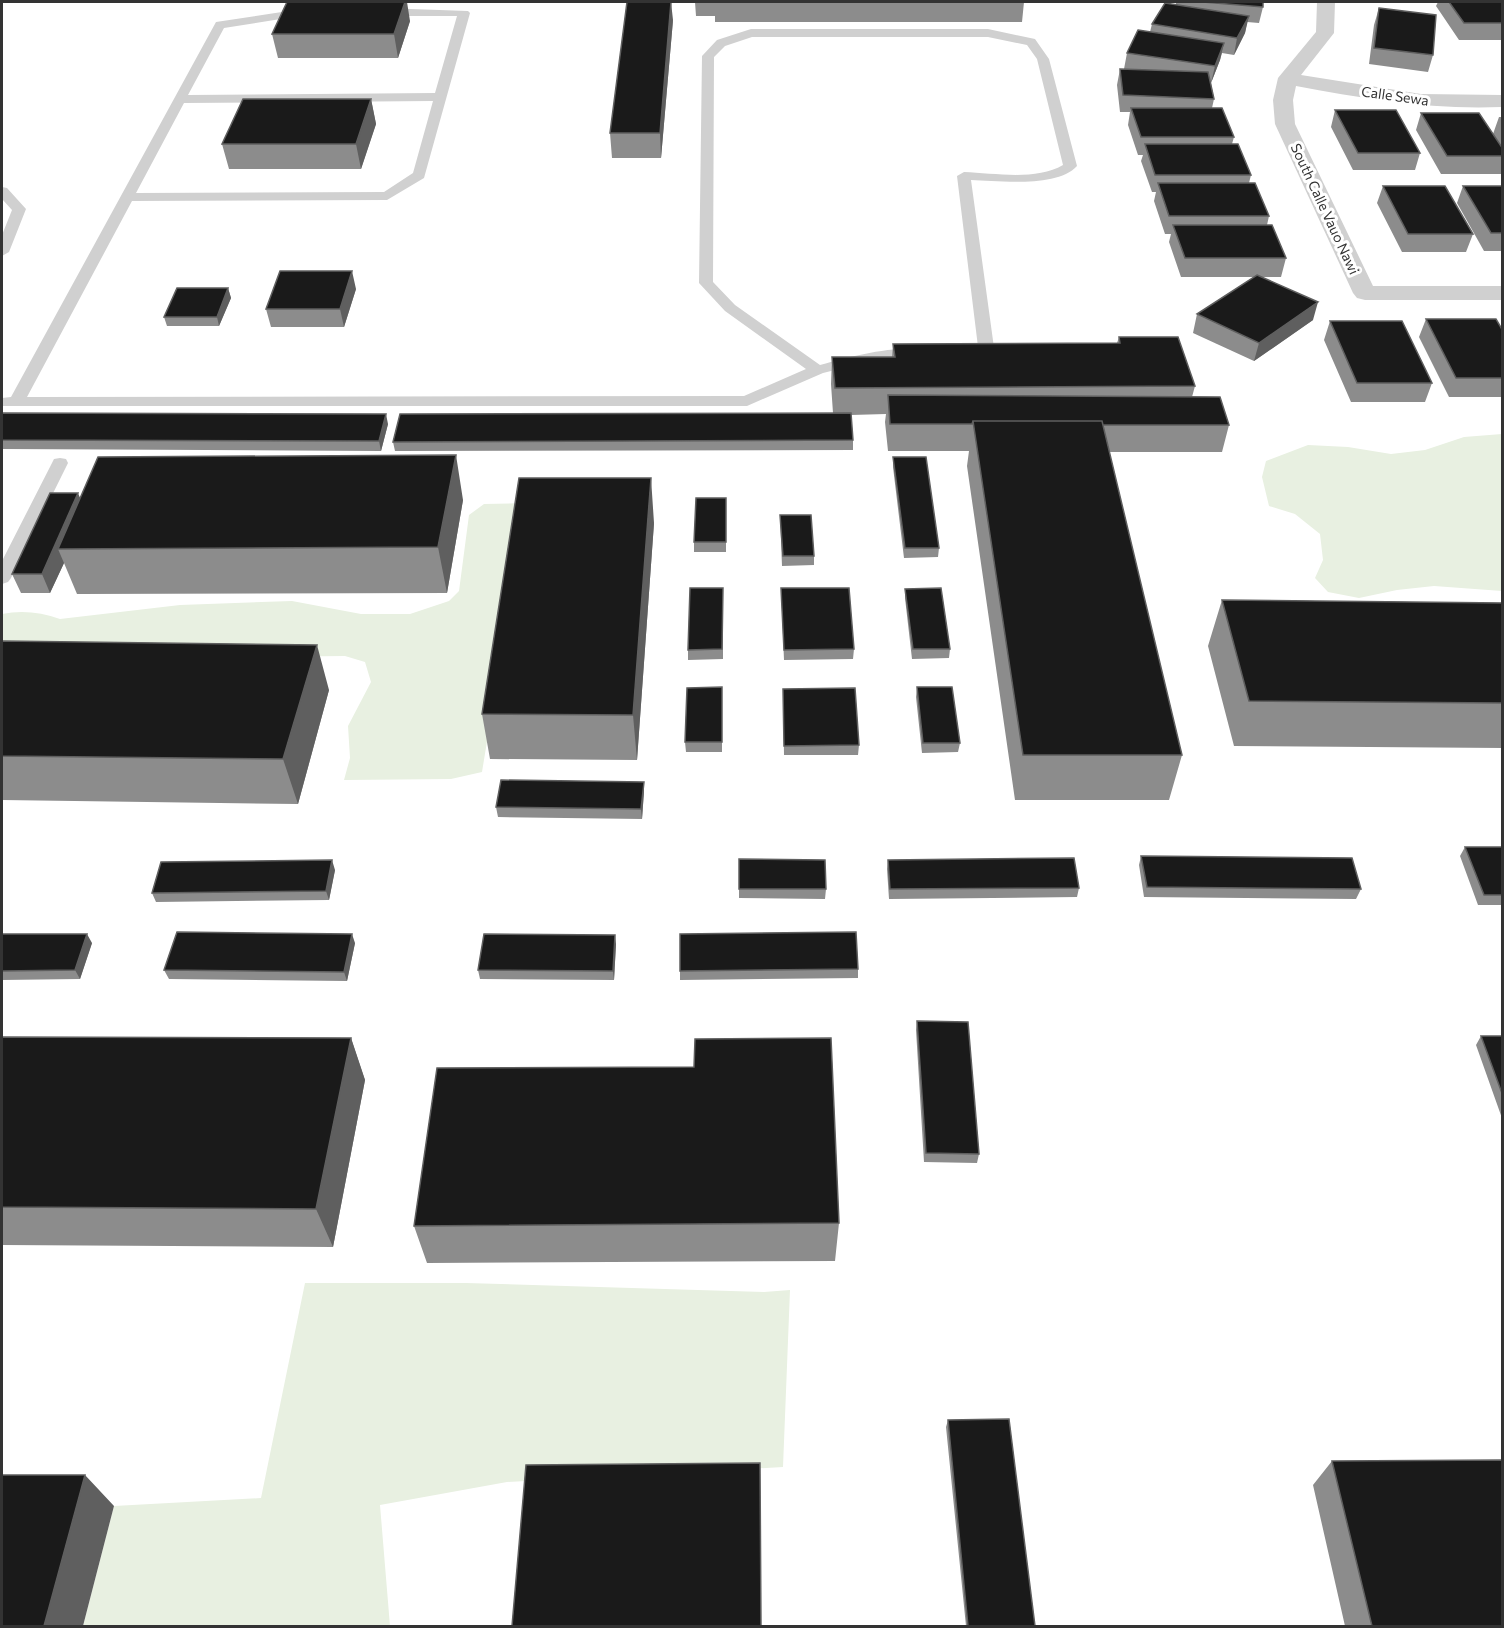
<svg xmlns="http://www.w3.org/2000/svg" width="1504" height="1628" viewBox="0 0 1504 1628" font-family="Commissioner,sans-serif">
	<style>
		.green { fill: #e8f0e1 }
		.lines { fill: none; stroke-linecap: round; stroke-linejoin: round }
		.lane { fill: #d0d0d0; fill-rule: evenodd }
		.street { fill: #d0d0d0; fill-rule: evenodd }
		.wall { fill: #8c8c8c }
		.shaded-wall { fill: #5f5f5f }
		.building { fill: #1a1a1a; stroke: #5f5f5f; stroke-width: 1.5 }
		.labels { text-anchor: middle; stroke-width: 6; stroke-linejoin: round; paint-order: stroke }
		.far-street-label { font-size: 14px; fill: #333; stroke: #fff }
	</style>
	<rect width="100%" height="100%" fill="#fff"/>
	<path class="green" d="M1502 434V591L1434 586 1397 590 1359 598 1328 592 1315 578 1323 560 1320 534 1295 514 1269 506 1262 477 1266 461 1308 445 1348 447 1391 454 1425 450 1464 437Z
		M526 503 482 772 451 779 344 780 350 758 348 726 371 682 365 662 345 656 2 660V614C21 610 41 612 60 619L180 605 292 601 361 614H410L449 601 459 591 469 515 484 504Z
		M305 1283H466L764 1292 790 1290 783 1467 507 1482 380 1505 390 1626H83L114 1506 261 1498Z"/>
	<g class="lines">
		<path class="lane" d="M308 8 312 10V14L224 28 188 95 435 93 457 16H382L376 12 382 8 468 11 470 13 424 178 387 200 132 201 27 397 744 396 806 369 725 311 699 283 702 56 717 40 751 29H988L1035 39 1049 59 1077 166C1057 188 999 181 971 180L995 355 987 360 981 358 979 355 957 176 964 172C994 173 1036 181 1063 165L1037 59 1027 45 988 37H752L725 46 714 57 713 282 735 305 820 365C840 359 913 339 927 355L925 358 875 360 823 373 747 406H2V398L11 397 216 22ZM433 101 413 173 384 192 136 193 184 103Z
			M2 187 7 188 26 209 9 252 2 256V235L12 210 2 199Z
			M60 458 66 459 68 463 11 578 8 582 2 584V561L52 463 54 459Z"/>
		<path class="street" d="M1317 2H1335L1334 33 1301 75 1421 94 1502 95V107C1432 110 1365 99 1296 86L1293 100 1295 124 1373 286H1502V300H1365L1357 298 1353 293 1275 124 1273 100 1278 78 1316 32Z"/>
	</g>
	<path class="wall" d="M695 2H1024L1022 22H715V16H696Z
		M1176 2H1263V7L1259 23 1247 22 1245 33 1234 55 1222 53 1220 60 1211 83 1214 99 1212 108 1234 137 1232 144 1251 175 1249 183 1269 216 1267 225 1286 258 1281 277H1261L1313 320 1254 361 1193 333 1197 314 1254 277H1181L1169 242 1171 234H1165L1154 201 1156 192H1152L1141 161 1143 155H1138L1128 125 1130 112H1120L1117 85 1120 69H1124L1127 53 1150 32 1152 24 1176 4Z
		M1438 2H1503V40H1459L1436 6Z
		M1379 8 1433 55 1428 72 1369 64 1374 25Z
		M673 20 661 158H612L610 133Z
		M410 21 398 58H278L272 34Z
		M371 99 376 124 361 169H229L222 144Z
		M1335 110 1420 153 1415 170H1353L1331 127Z
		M1421 113 1503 149V169L1501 174H1441L1416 130Z
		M1499 117H1503V149L1493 134Z
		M1383 186 1473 234 1466 252H1402L1377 203Z
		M1463 186H1503V251H1484L1457 203Z
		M228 288 231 298 219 326H167L164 317Z
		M356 289 344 327H271L266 309Z
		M1426 319 1503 331V397H1449L1419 337Z
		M1330 321 1432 383 1425 402H1351L1324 340Z
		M1119 337 1195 386 1192 397 1229 425 1222 452H1109L1182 755 1169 800H1015L967 466 969 451H888L885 422 886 414 851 415 853 440V450L395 451 393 442 833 413 831 384 832 357H892L893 344 1117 343Z
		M2 413 388 424 381 451 2 449Z
		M893 457 939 548 938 557 904 558 893 467Z
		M80 497 463 500 447 593 77 594 64 563 50 593H21L12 574Z
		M726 498V552H694V542Z
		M780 515 814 556V565L782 566Z
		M654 523 637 760 490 759 482 714Z
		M723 588V659L688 660V650Z
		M781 588 854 649 853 659 784 660Z
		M905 589 950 649 949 658 912 659 905 598Z
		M1222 600 1503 603V748L1234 746 1208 646Z
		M2 641 329 690 298 804 2 800Z
		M722 687V752H686L685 742Z
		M917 687 960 743 958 752 922 753 916 697Z
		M783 689 859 745 858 755H784Z
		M644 782V791L642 819 498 817 496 807Z
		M1465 847H1503V905H1478L1460 856Z
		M1141 856 1361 889 1356 899 1144 897 1139 865Z
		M739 859 826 889 825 899 739 898Z
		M888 860 1079 888 1077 897 889 899 887 869Z
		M335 870 329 900 156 902 152 893Z
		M2 934 92 943 80 979 2 980Z
		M355 943 347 981 169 979 164 970Z
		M616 944 614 980 480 979 478 970Z
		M858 969V978L680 980V971Z
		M917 1021 979 1154 977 1163 924 1162 916 1030Z
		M1481 1036H1503V1121L1476 1045Z
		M2 1037 351 1038 365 1080 333 1247 2 1245Z
		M839 1223 835 1261 427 1263 414 1226Z
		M948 1420 1035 1626H966L946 1427Z
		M1332 1461 1503 1626H1345L1313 1485Z"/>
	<path class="shaded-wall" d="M405 2H407L410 21 398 58 394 34Z
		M671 2 673 20 661 158 660 133Z
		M1249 16 1245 33 1234 55 1237 38Z
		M1224 43 1220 60 1211 83 1215 66Z
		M371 99 376 124 361 169 356 144Z
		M352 271 356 289 344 327 340 309Z
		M228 288 231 298 219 326 217 317Z
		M1318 302 1313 320 1254 361 1259 343Z
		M386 414 388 424 381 451 379 441Z
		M456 455 463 500 447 593 438 547Z
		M651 478 654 523 637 760 633 715Z
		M78 493 86 512 58 549 64 563 50 593 42 574Z
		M317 645 329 690 298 804 283 759Z
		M644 782V791L642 819 641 809Z
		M332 860 335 870 329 900 326 891Z
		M87 934 92 943 80 979 75 970Z
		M352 934 355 943 347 981 344 972Z
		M615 935 616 944 614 980 613 971Z
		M351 1038 365 1080 333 1247 316 1209Z
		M85 1475 114 1506 83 1626H44Z"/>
	<path class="building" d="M287 2H405L394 34H272Z
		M627 2H671L660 133H610Z
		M1203 2H1263V7Z
		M1449 2H1503V23H1464Z
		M1165 3 1249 16 1237 38 1152 24Z
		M1379 8 1436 15 1433 55 1374 48Z
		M1138 30 1224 43 1215 66 1127 53Z
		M1120 69 1208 72 1214 99 1123 95Z
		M243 99H371L356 144H222Z
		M1131 108H1222L1234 137H1141Z
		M1335 110H1396L1420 153H1358Z
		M1421 113H1479L1503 149V156H1447Z
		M1145 144H1238L1251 175H1155Z
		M1158 183H1255L1269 216H1169Z
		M1383 186H1445L1473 234H1408Z
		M1463 186H1503V233H1491Z
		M1173 225H1272L1286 258H1185Z
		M280 271H352L340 309H266Z
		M1257 275 1318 302 1259 343 1197 314Z
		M177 288H228L217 317H164Z
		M1426 319H1496L1503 331V378H1456Z
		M1330 321H1402L1432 383H1357Z
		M1119 337H1178L1195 386 835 388 832 357H895L893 344 1120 343Z
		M888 395 1220 397 1229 425H1103L1102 421H973L972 424H890Z
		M2 413 386 414 379 441 2 440Z
		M851 413 853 440 393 442 400 414Z
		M973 421H1102L1182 755H1023Z
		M456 455 438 547 58 549 98 457Z
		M893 457H926L939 548H905Z
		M519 478H651L633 715 482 714Z
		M50 493H78L42 574H12Z
		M696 498H726V542H694Z
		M780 515H811L814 556H783Z
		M690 588H723L722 649 688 650Z
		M781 588H849L854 649 784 650Z
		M941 588 950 649H913L905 589Z
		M1222 600 1503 603V703L1249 701Z
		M2 641 317 645 283 759 2 756Z
		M722 687V742H685L687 688Z
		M917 687H952L960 743H923Z
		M855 688 859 745 784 746 783 689Z
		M501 780 644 782 641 809 496 807Z
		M1465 847H1503V895H1484Z
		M1141 856 1352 858 1361 889 1147 887Z
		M1074 858 1079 888 890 889 888 860Z
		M739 859 825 860 826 889H739Z
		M332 860 326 891 152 893 161 862Z
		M177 932 352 934 344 972 164 970Z
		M856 932 858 969 680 971V934Z
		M2 934H87L75 970 2 971Z
		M484 934 615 935 613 971 478 970Z
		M917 1021 968 1022 979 1154 926 1153Z
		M1481 1036H1503V1096Z
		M2 1037 351 1038 316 1209 2 1207Z
		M831 1038 839 1223 414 1226 437 1068 694 1067 695 1039Z
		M1009 1419 1035 1626H968L948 1420Z
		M1503 1460V1626H1372L1332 1461Z
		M760 1463 761 1626H512L526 1465Z
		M2 1475H85L44 1626H2Z"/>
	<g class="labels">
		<g class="far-street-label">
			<text transform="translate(1395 96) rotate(8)" y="5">Calle Sewa</text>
			<text transform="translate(1325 209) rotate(65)" y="5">South Calle Vauo Nawi</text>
		</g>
	</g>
	<rect width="1504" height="1628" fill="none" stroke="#333333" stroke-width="6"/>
</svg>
